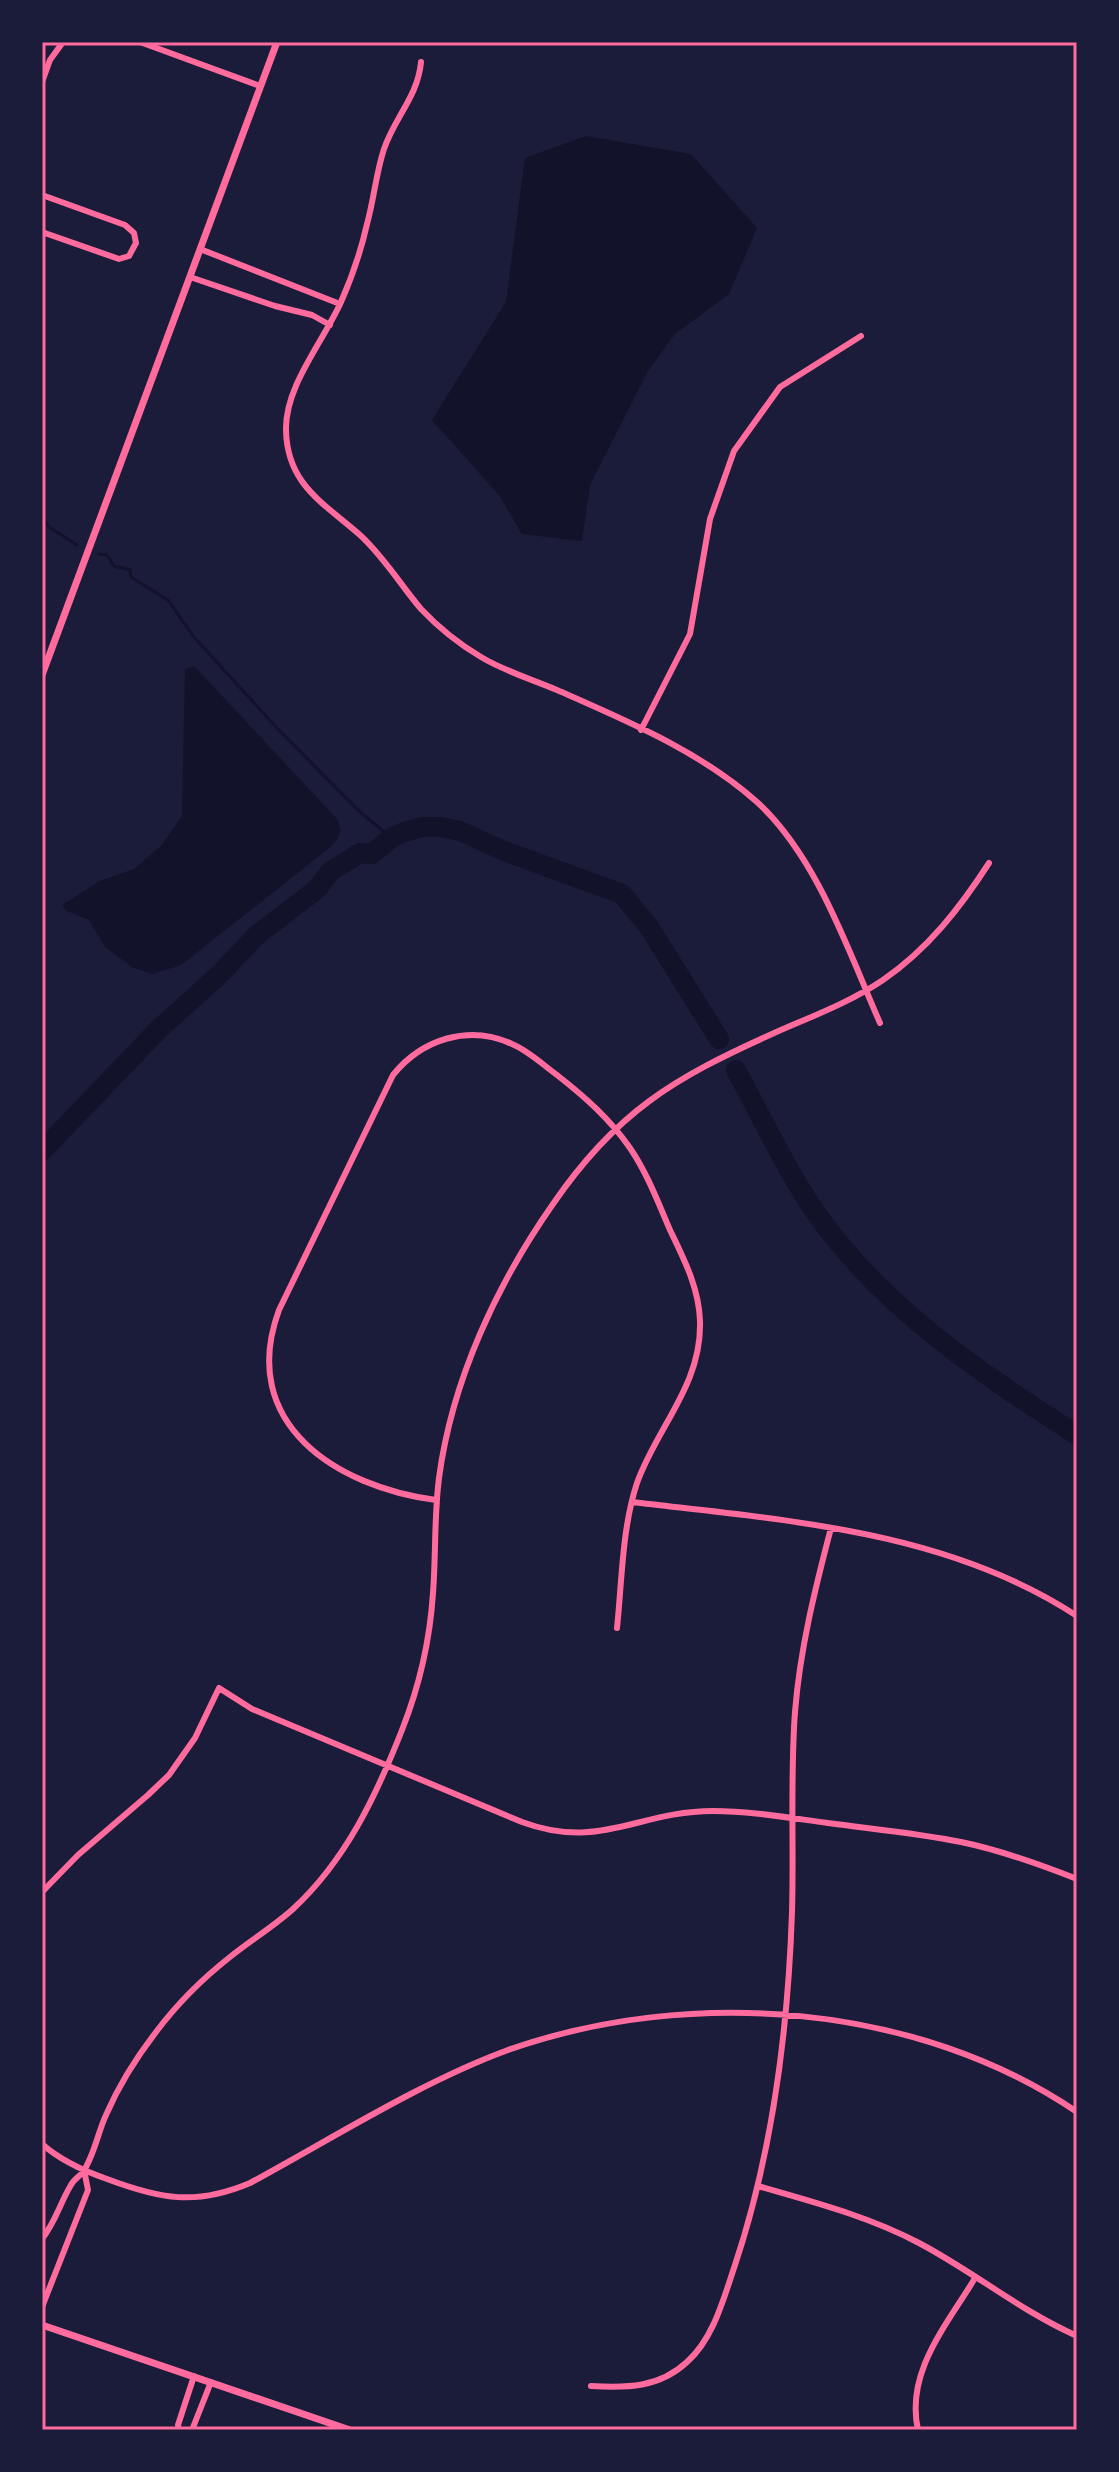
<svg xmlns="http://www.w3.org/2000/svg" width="1119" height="2472" viewBox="0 0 1119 2472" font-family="Poppins,sans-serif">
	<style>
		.water { fill: #12122b }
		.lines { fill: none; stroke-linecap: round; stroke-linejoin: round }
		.stream { stroke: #12122b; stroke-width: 3 }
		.river { stroke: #12122b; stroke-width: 20 }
		.minor { stroke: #ff6b9d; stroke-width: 6 }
		.tertiary { stroke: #ff6b9d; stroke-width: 7 }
		.neatline { fill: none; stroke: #ff6b9d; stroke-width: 3 }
	</style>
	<rect width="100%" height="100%" fill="#1b1b3a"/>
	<path class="water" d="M586 136 691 154 757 228 729 294 675 334 648 371 590 485 582 541 522 534 499 495 432 420 506 302 525 158Z
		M194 666 337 819C344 833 339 839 328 849L181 965 152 974 132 967 105 947 89 920 67 911 62 905 100 881 134 869 161 846 182 816 185 670Z"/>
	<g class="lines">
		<path class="stream" d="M42 517 49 527 77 545
			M99 554 107 555 114 566 130 570 131 577 168 600 193 636 276 727 358 810 391 838"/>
		<path class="river" d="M736 1070C764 1121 789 1177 824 1224 891 1314 984 1375 1077 1435
			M42 1151 159 1029 220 974 258 934 316 890 331 871 360 853 372 854 391 838 404 832 422 827H441L460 831 504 851 622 894 649 927 719 1039"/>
		<path class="minor" d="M140 42 260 86
			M421 62C418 96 395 117 384 149 376 173 374 199 367 224 361 251 352 277 341 302 323 342 285 386 286 430 287 485 324 503 360 535 384 557 400 584 421 609 438 627 459 644 481 657 504 671 531 679 557 690 625 720 700 751 757 802 817 857 848 950 880 1023
			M42 82 50 60 63 42
			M42 195 125 225 134 233 136 243 129 256 119 259 42 232
			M200 249 340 304
			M190 277 275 306 312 315 330 325
			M641 730 690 634 710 519 734 451 780 387 861 336
			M436 1500C337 1487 237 1424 279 1310L393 1075C422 1039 469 1024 512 1044 529 1051 543 1065 557 1075 585 1097 610 1119 630 1148 647 1173 658 1202 670 1230 684 1259 699 1288 700 1321 702 1385 657 1427 637 1483 622 1528 622 1581 617 1628
			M632 1502C783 1520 946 1530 1077 1616
			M42 1892 78 1855 148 1795 169 1775 195 1738 219 1688 252 1709 522 1822C600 1851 638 1811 713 1811 751 1811 790 1818 828 1823 872 1829 917 1833 961 1842 1000 1850 1039 1864 1077 1879
			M42 2144C61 2161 84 2171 107 2179 160 2199 196 2206 250 2183 333 2138 421 2082 508 2050 689 1986 917 2003 1077 2112
			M758 2186C813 2202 868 2216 919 2243 974 2272 1019 2310 1077 2336
			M42 2239C56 2221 60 2203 71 2185 74 2179 79 2177 83 2172 94 2156 98 2132 106 2115 119 2085 136 2058 156 2032 177 2004 202 1979 230 1957 251 1940 273 1927 293 1909 346 1860 376 1796 402 1730 419 1687 430 1639 433 1593 436 1554 434 1516 439 1478 452 1380 497 1284 553 1204 616 1112 674 1078 772 1034 810 1017 849 1003 883 980 928 949 960 908 989 863
			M42 2307 88 2190 84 2170
			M591 2386C627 2388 659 2388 687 2362 714 2338 724 2297 735 2265 773 2151 788 2032 792 1912 794 1846 790 1779 795 1712 800 1649 815 1589 831 1528
			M179 2430 178 2425 194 2376
			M192 2430 211 2382
			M918 2430C905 2372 947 2325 975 2278"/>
		<path class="tertiary" d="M42 675 277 42
			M42 2325 350 2430"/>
	</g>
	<rect width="1119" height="2472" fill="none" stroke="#1b1b3a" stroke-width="88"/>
	<rect x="44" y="44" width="1031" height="2384" class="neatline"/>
</svg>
